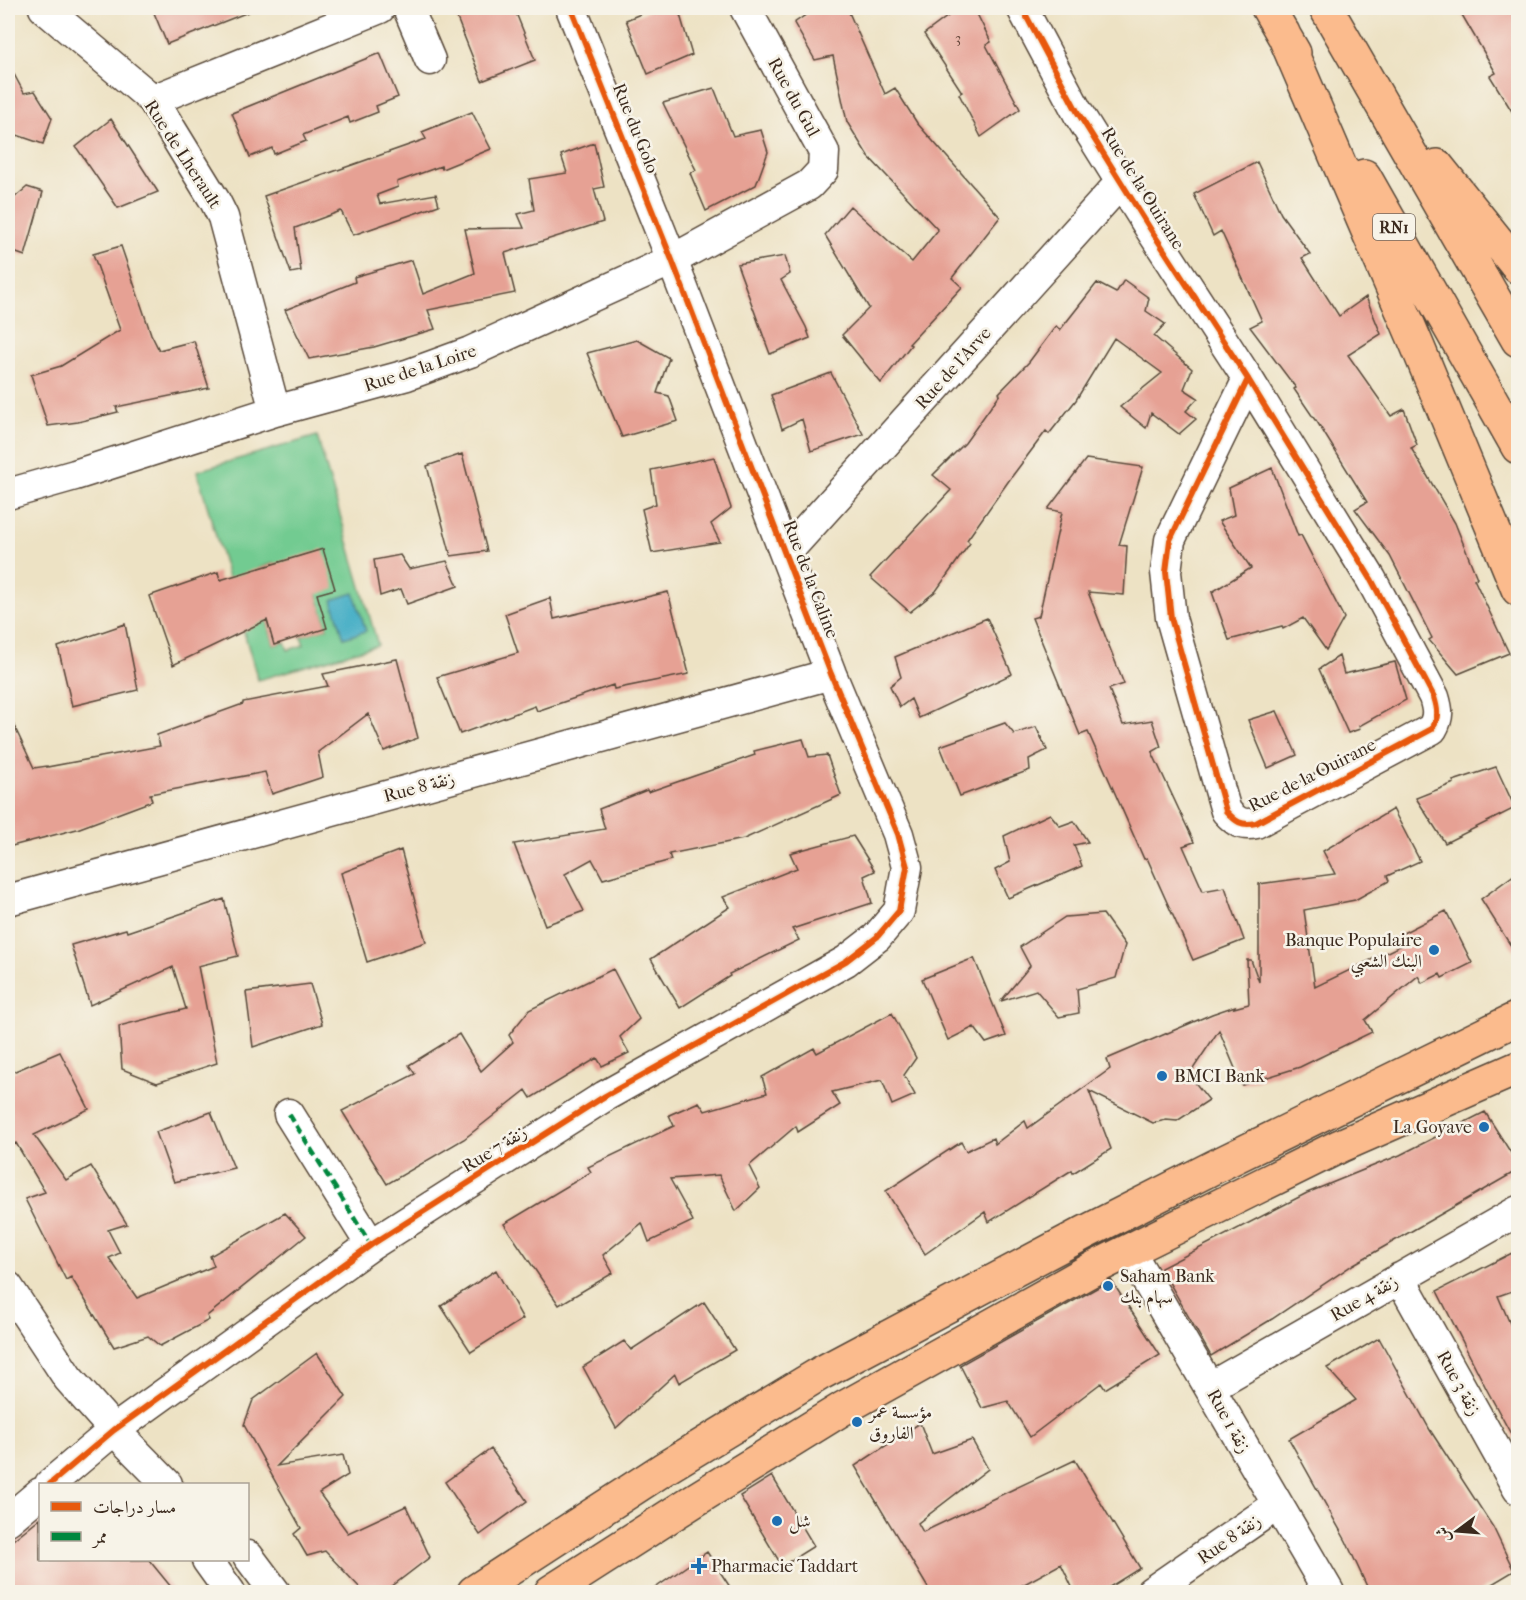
<svg xmlns="http://www.w3.org/2000/svg" width="1526" height="1600" viewBox="0 0 1526 1600" font-family="'IM FELL French Canon',Amiri,serif">
	<style>
		.green { fill: #72cb91; stroke: #567a58; stroke-width: 1.5; fill-rule: evenodd }
		.water { fill: #47afc6; stroke: #416c72; stroke-width: 1.5 }
		.building { fill: #e6a194 }
		.lines { fill: none; stroke-linecap: round; stroke-linejoin: round }
		.street-casing { stroke: #564637; stroke-width: 33 }
		.primary-casing { stroke: #564637; stroke-width: 36 }
		.highway-casing { stroke: #564637; stroke-width: 36 }
		.street { stroke: #fff; stroke-width: 30 }
		.primary { stroke: #fbbb8d; stroke-width: 33 }
		.highway { stroke: #fbbb8d; stroke-width: 33 }
		.quiet { stroke: #00873e; stroke-width: 4.5; stroke-dasharray: 9 4.5; stroke-linecap: butt }
		.cycleway-casing { stroke: #f7f3e8; stroke-width: 10 }
		.cycleway { stroke: #e8590c; stroke-width: 6 }
		.poi-dot { fill: #1f6fb2; stroke: #f7f3e8; stroke-width: 2 }
		.labels { text-anchor: middle; stroke-width: 5; stroke-linejoin: round; paint-order: stroke }
		.number-label { font-size: 15px; fill: #66483c }
		.shield { fill: #f7f3e8; stroke: #73665b; stroke-width: 1.5 }
		.shield-label { font-size: 16px; font-weight: bold; fill: #3b2a1e }
		.street-label { font-size: 18px; fill: #3b2a1e; stroke: #f7f3e8 }
		.poi-label { font-size: 18px; fill: #3b2a1e; stroke: #f7f3e8; text-anchor: start }
	</style>
	<rect width="100%" height="100%" fill="#f7f3e8"/>
	<filter id="ink" filterUnits="userSpaceOnUse"><feTurbulence type="fractalNoise" baseFrequency=".0167" numOctaves="2"/><feDisplacementMap in="SourceGraphic" scale="12" xChannelSelector="R" yChannelSelector="G"/><feConvolveMatrix kernelMatrix="1 2 1 2 8 2 1 2 1" color-interpolation-filters="sRGB"/></filter>
	<filter id="wash" filterUnits="userSpaceOnUse"><feTurbulence type="fractalNoise" baseFrequency=".008" numOctaves="4" result="noise"/><feDisplacementMap in="SourceGraphic" scale="24" xChannelSelector="R" yChannelSelector="G"/><feGaussianBlur stdDeviation="1.35" result="paint"/><feColorMatrix in="noise" values="0 0 0 0 0 0 0 0 0 0 0 0 0 0 0 0 0 1.4 0 .05"/><feComposite in="paint" operator="in"/></filter>
	<g filter="url(#wash)">
		<rect width="100%" height="100%" fill="#ede2c4"/>
		<path class="green" d="M317 436 378 645 258 680 197 471ZM274 563 276 568 317 594 327 628 301 636 304 645 288 650 285 642 274 645 266 618V599L257 569Z"/>
		<path class="water" d="M354 593 366 631 344 638 332 600Z"/>
		<g id="blocks">
			<path class="building" d="M152 8H256V9L167 44Z
				M453 8H514L535 60 482 81Z
				M655 8H678L692 55 648 74 626 20Z
				M816 8H847L885 94 895 88 917 123 1000 217 952 278 962 287 909 344 911 345 881 383 842 335 869 308 825 235 850 206 912 262 938 230 868 156 847 122 833 56 815 60 794 23Z
				M959 8H974L991 42 986 45 1020 109 981 137 959 94 962 92 924 34Z
				M1458 8H1518V121L1490 76 1496 73Z
				M380 53 398 97 376 106 378 112 350 123 348 117 303 135 306 141 274 154 272 148 250 157 232 113Z
				M8 63 24 93 35 91 52 118 43 144 8 132Z
				M714 88 733 136 761 130 768 152 756 185 706 211 690 173 696 170 663 103Z
				M472 112 491 149 442 169 441 166 397 182 398 187 377 195 380 204 436 194 439 205 353 235 341 211 295 228 301 271 291 273 264 196 426 139 422 132Z
				M111 119 158 192 118 208 76 147Z
				M594 143 604 187 594 189 603 222 505 253 515 293 428 310 435 329 374 347 309 359 285 310 355 282 354 277 412 260 423 294 475 273 465 229 524 228 518 214 534 210 529 179 567 173 561 155Z
				M1257 162 1281 214 1310 254 1302 258 1339 316 1366 297 1381 334 1348 355 1391 416 1404 409 1417 445 1411 448 1455 523 1477 578 1474 579 1509 653 1458 674 1429 640 1432 638 1390 556 1355 509 1367 502 1316 420H1315L1294 389 1296 388 1250 327 1262 321 1221 231 1213 236 1194 194Z
				M27 187 43 192 25 256 8 250V203Z
				M121 246 151 334 159 350 194 341 209 388 116 407 118 412 78 422 48 426 31 375 61 366 120 330 93 254Z
				M785 256 790 274 781 280 806 327 810 338 770 354 737 264Z
				M1124 280 1149 298 1146 311 1165 324 1154 336 1192 369 1184 389 1198 398 1186 411 1196 419 1179 434 1151 413 1146 428 1120 407 1162 373 1114 338 1076 400 1049 434 1046 431 1010 479 967 540 970 543 936 591 910 612 870 577 951 490 933 475 965 443 1000 394 999 393 1029 362 1056 326 1060 330 1097 283 1116 293Z
				M637 340 669 358 657 393 669 396 678 421 622 437 587 353Z
				M831 373 863 434 811 451 802 419 782 429 771 395Z
				M462 454 487 551 451 556 427 466Z
				M714 457 731 508 711 524 720 542 652 553 642 509 656 504 651 470Z
				M1086 459 1143 467 1119 545 1127 546 1124 595 1088 592 1124 684 1109 689 1123 725 1152 720 1161 747 1152 752 1194 842 1183 846 1203 891 1225 887 1244 940 1193 960 1147 858 1144 859 1088 732 1080 735 1032 618 1039 616 1062 512 1048 509Z
				M1272 468 1298 536 1301 535 1344 618 1326 650 1303 618 1283 629 1282 626 1229 640 1212 592 1251 568 1219 521 1234 515 1229 488Z
				M323 549 335 589 317 594 327 628 274 645 267 620 173 665 149 596 218 572 220 580Z
				M400 555 409 569 447 561 458 586 407 604 401 589 380 596 374 560Z
				M668 592 689 674 614 689 613 685 537 711 535 706 460 734 437 677 518 653 505 614 550 598 554 619Z
				M987 618 1012 674 919 718 911 699 900 707 890 686 901 677 895 657Z
				M125 624 138 690 72 706 58 647Z
				M1339 656 1344 674 1395 662 1406 700 1359 726 1360 729 1348 733 1319 669Z
				M397 659 418 738 384 751 368 714 318 752 323 777 272 794 265 772 150 794 152 801 77 829 8 847V713L34 768 47 766V767L160 746 157 735 243 704V702L328 686 323 674Z
				M1277 711 1297 755 1268 768 1248 720Z
				M1005 723 1014 734 1036 727 1047 750 1029 759 1030 770 960 796 940 746Z
				M803 739 809 757 827 755 841 795 744 839 669 854 671 860 603 879 592 859 565 874 584 911 545 925 514 844 605 829 599 809 647 790 648 792 755 755 754 751Z
				M1496 767 1515 808 1445 843 1416 798 1454 783 1453 781Z
				M1393 809 1420 861 1387 876 1389 881 1355 900 1304 910 1315 987 1402 945 1397 936 1446 911 1472 963 1442 978 1440 974 1422 983 1418 976 1365 1020 1372 1032 1300 1067 1242 1085 1219 1030 1189 1075 1209 1100 1177 1121 1166 1120 1153 1123 1089 1091 1111 1149 1073 1173 1072 1170 989 1222 985 1212 925 1254 886 1191 961 1142 966 1151 993 1138 995 1144 1025 1121 1028 1128 1110 1069 1107 1059 1212 1014 1235 1006 1234 1008 1249 1004 1247 960H1251L1259 982V884L1335 874 1323 851Z
				M1050 814 1060 826 1074 821 1088 842 1074 845 1082 866 1008 898 995 870 1010 862 1004 836Z
				M853 836 875 871 864 876 872 903 792 929 799 940 729 974 730 976 680 1008 651 959 730 907 723 897 797 868 790 853Z
				M401 850 426 942 367 962 341 873Z
				M1518 872V957L1481 899Z
				M224 899 238 956 198 966 217 1063 157 1083 122 1069 119 1026 186 1009 173 967 90 1005 71 945 126 929 127 932Z
				M1103 914 1125 945 1116 978 1077 989 1079 1013 1059 1017 1036 990 1001 1001 1030 966 1020 947 1065 917Z
				M974 958 1006 1036 986 1043 974 1027 948 1040 922 979Z
				M613 969 639 1019 620 1037 629 1053 602 1066 597 1058 531 1098 526 1090 464 1139 387 1184 342 1111 415 1074 409 1065 459 1034 481 1071 513 1042 509 1035 529 1010Z
				M310 984 322 1024 253 1047 246 992Z
				M892 1013 916 1058 904 1075 915 1095 892 1105 882 1080 832 1092 840 1105 798 1132 796 1126 749 1166 760 1188 736 1211 719 1175 670 1179 693 1221 649 1242 642 1223 603 1255 613 1273 559 1305 504 1224 591 1172 588 1167 674 1126 669 1115 699 1102 705 1111 767 1093 762 1077 814 1048 817 1053Z
				M60 1052 89 1109 34 1135 66 1180 91 1166 127 1224 108 1230 120 1253 109 1258 137 1298 214 1266 210 1256 285 1213 306 1236 207 1316 209 1320 160 1346 148 1336 114 1347 71 1277 66 1280 25 1199 45 1192 16 1143 8 1147V1074Z
				M211 1112 234 1168 174 1182 156 1132Z
				M1485 1112 1518 1164V1170L1354 1264 1272 1319 1211 1356 1161 1268 1307 1193 1400 1155Z
				M1518 1250V1289L1498 1296 1518 1342V1447L1487 1390 1437 1291Z
				M496 1270 523 1319 471 1352 441 1306Z
				M1111 1280 1160 1355 1105 1389 1101 1383 1030 1437 1008 1401 982 1408 960 1365Z
				M704 1302 735 1350 679 1383 675 1374 616 1428 583 1367 624 1341 631 1350Z
				M1379 1338 1430 1430 1493 1527 1514 1571 1477 1593H1370L1346 1541 1289 1439 1356 1400 1327 1368Z
				M317 1353 346 1397 277 1466 343 1455 348 1475 319 1493 348 1533 406 1506 430 1557 387 1590H362L325 1551 307 1556 294 1534 301 1528 244 1425 253 1400Z
				M920 1423 932 1454 972 1440 988 1469 918 1523 923 1532 1075 1460 1140 1568 1100 1593H1075L1061 1564 1008 1593H931L855 1466Z
				M491 1449 527 1501 480 1535 445 1482Z
				M772 1476 814 1546 782 1566 740 1496Z
				M40 1518V1560H149L176 1593H8V1544Z
				M707 1552 734 1593H648Z"/>
		</g>
	</g>
	<g filter="url(#ink)">
		<use href="#blocks" fill-opacity="0" stroke="#564637" stroke-width="1.5"/>
		<g class="lines">
			<defs>
				<path id="street" d="M44 8 153 100 215 201 223 217 275 411
					M408 8 430 60
					M1022 8 1078 113 1151 230 1248 379 1371 579 1434 697C1438 710 1439 717 1432 729L1256 823C1241 826 1236 822 1226 811L1171 618 1166 572 1170 540 1248 379
					M153 100 380 8
					M8 494 75 475 275 411 407 375 470 352 672 260 809 185 823 170 824 152 745 8
					M785 554 1121 182
					M8 900 831 674
					M289 1114 371 1245
					M1129 1250 1329 1592
					M1400 1278 1518 1489
					M8 1287 68 1378 114 1430 167 1484
					M1210 1387 1518 1211
					M50 1484 114 1430 371 1245 605 1096 846 961 877 937 899 911 907 867 898 834 831 674 672 260 571 8
					M8 1520 40 1493
					M248 1556 275 1592
					M207 1560 230 1592
					M1151 1592 1277 1505"/>
				<path id="primary" d="M474 1592 665 1468 821 1373 1084 1233 1214 1167 1518 1018
					M551 1592 698 1498 842 1409 1098 1266 1340 1146 1518 1068"/>
				<path id="highway" d="M1268 8 1294 53
					M1326 8 1518 340
					M1283 33 1417 345 1518 589
					M1437 166 1518 267
					M1364 176 1518 447"/>
			</defs>
			<use href="#street" class="street-casing"/>
			<use href="#primary" class="primary-casing"/>
			<use href="#highway" class="highway-casing"/>
			<use href="#street" class="street"/>
			<use href="#primary" class="primary"/>
			<use href="#highway" class="highway"/>
			<path class="quiet" d="M289 1114 371 1245"/>
			<defs>
				<path id="cycleway" d="M1022 8 1078 113 1151 230 1248 379 1371 579 1434 697C1438 710 1439 717 1432 729L1256 823C1241 826 1236 822 1226 811L1171 618 1166 572 1170 540 1248 379
					M50 1484 114 1430 371 1245 605 1096 846 961 877 937 899 911 907 867 898 834 831 674 672 260 571 8"/>
			</defs>
			<use href="#cycleway" class="cycleway-casing"/>
			<use href="#cycleway" class="cycleway"/>
		</g>
	</g>
	<g class="poi-dot">
		<circle cx="1434" cy="950" r="6"/>
		<circle cx="1162" cy="1076" r="6"/>
		<circle cx="1484" cy="1127" r="6"/>
		<circle cx="1108" cy="1286" r="6"/>
		<circle cx="857" cy="1422" r="6"/>
		<circle cx="777" cy="1521" r="6"/>
		<path d="M696 1557h6v6h6v6h-6v6h-6v-6h-6v-6h6z"/>
	</g>
	<g class="labels">
		<g class="number-label">
			<text x="958" y="43">3</text>
		</g>
		<rect class="shield" x="1373" y="214" width="42" height="26" rx="4.5"/>
		<g class="shield-label">
			<text x="1394" y="233">RN1</text>
		</g>
		<g class="street-label">
			<text transform="translate(794 97) rotate(61)" y="6">Rue du Gul</text>
			<text transform="translate(636 128) rotate(68)" y="6">Rue du Golo</text>
			<text transform="translate(183 154) rotate(57)" y="6">Rue de Lherault</text>
			<text transform="translate(1143 188) rotate(58)" y="6">Rue de la Ouirane</text>
			<text transform="translate(420 368) rotate(-18)" y="6">Rue de la Loire</text>
			<text transform="translate(953 368) rotate(-48)" y="6">Rue de l'Arve</text>
			<text transform="translate(811 579) rotate(69)" y="6">Rue de la Caline</text>
			<text transform="translate(1312 775) rotate(-27)" y="6">Rue de la Ouirane</text>
			<text transform="translate(419 787) rotate(-15)" y="6">Rue 8 زنقة</text>
			<text transform="translate(494 1149) rotate(-32)" y="6">Rue 7 زنقة</text>
			<text transform="translate(1364 1298) rotate(-30)" y="6">Rue 4 زنقة</text>
			<text transform="translate(1459 1383) rotate(61)" y="6">Rue 3 زنقة</text>
			<text transform="translate(1229 1421) rotate(61)" y="6">Rue 1 زنقة</text>
			<text transform="translate(1229 1539) rotate(-35)" y="6">Rue 8 زنقة</text>
		</g>
		<g class="poi-label">
			<text x="1422" y="946" text-anchor="end">Banque Populaire<tspan x="1422" dy="21">البنك الشعبي</tspan></text>
			<text x="1174" y="1082">BMCI Bank</text>
			<text x="1472" y="1133" text-anchor="end">La Goyave</text>
			<text x="1120" y="1282">Saham Bank<tspan x="1120" dy="21">سهام بنك</tspan></text>
			<text x="869" y="1418">مؤسسة عمر<tspan x="869" dy="21">الفاروق</tspan></text>
			<text x="789" y="1527">شل</text>
			<text x="711" y="1572">Pharmacie Taddart</text>
		</g>
	</g>
	<rect width="1526" height="1600" fill="none" stroke="#f7f3e8" stroke-width="30"/>
	<rect x="39" y="1483" width="210" height="78" fill="#f7f3e8" stroke="#aca397" stroke-width="1.5"/>
	<rect x="51" y="1502" width="30" height="9" fill="#e8590c" stroke="#aca397" stroke-width="1.5"/>
	<text x="93" y="1513" font-size="18" fill="#3b2a1e">مسار دراجات</text>
	<rect x="51" y="1532" width="30" height="9" fill="#00873e" stroke="#aca397" stroke-width="1.5"/>
	<text x="93" y="1543" font-size="18" fill="#3b2a1e">ممر</text>
	<g transform="translate(1457 1531) rotate(254)" stroke="#f7f3e8" stroke-width="4.5" paint-order="stroke">
	<path d="M0-4.5L10 22L0 15L-10 22Z" fill="#3b2a1e"/>
	<text y="-9" font-size="16" font-weight="bold" text-anchor="middle" fill="#3b2a1e">ش</text>
	</g>
</svg>
